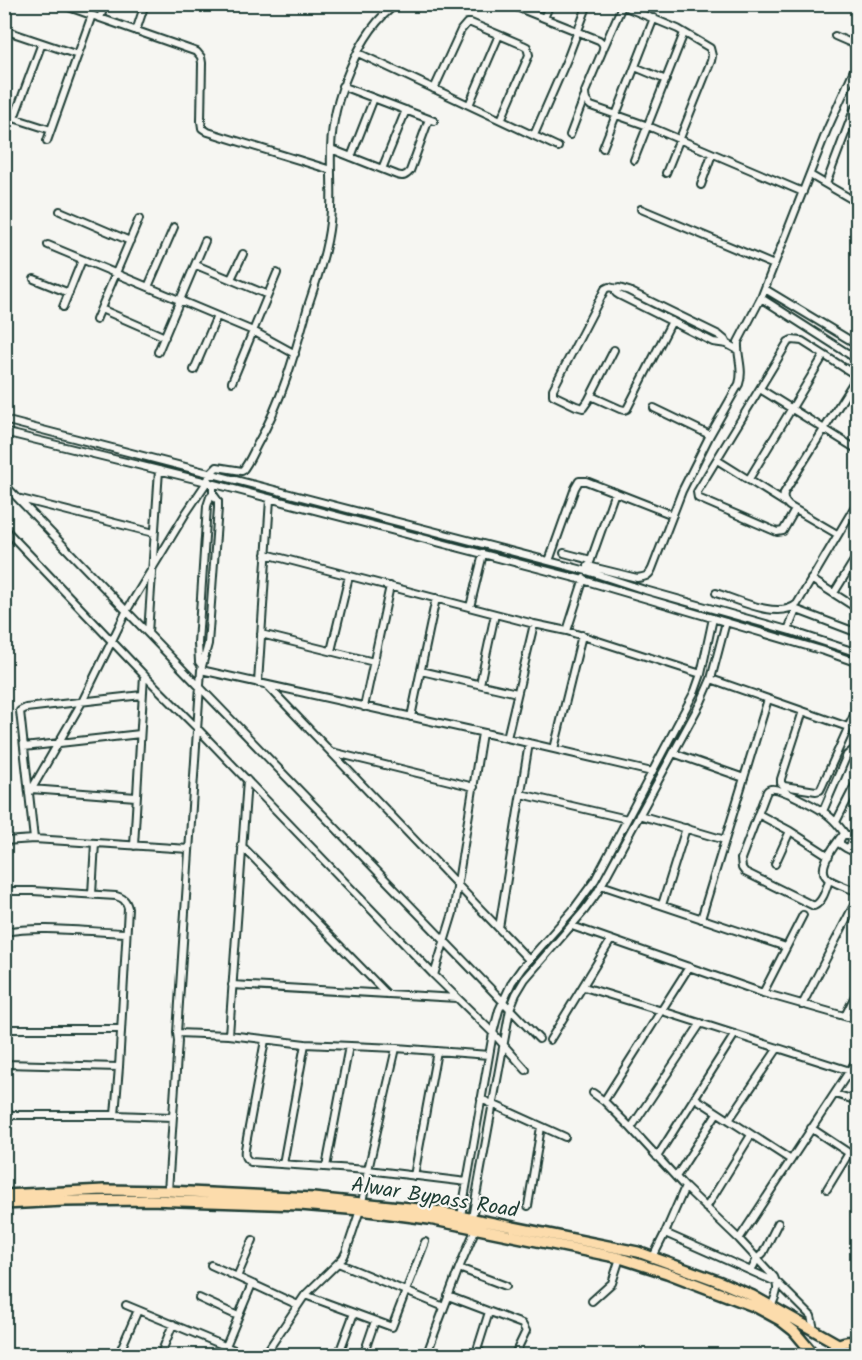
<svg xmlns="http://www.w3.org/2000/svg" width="862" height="1360" viewBox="0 0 862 1360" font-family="Kalam,sans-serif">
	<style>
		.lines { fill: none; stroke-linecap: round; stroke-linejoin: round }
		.minor-casing { stroke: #1f3d34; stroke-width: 10 }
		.primary-casing { stroke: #1f3d34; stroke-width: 14 }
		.minor { stroke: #f6f6f2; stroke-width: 6 }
		.primary { stroke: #fcdcac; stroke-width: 9 }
		.labels { text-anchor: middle; stroke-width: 4.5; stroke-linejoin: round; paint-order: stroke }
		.street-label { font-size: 21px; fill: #1f3d34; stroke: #f6f6f2 }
	</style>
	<rect width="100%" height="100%" fill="#f6f6f2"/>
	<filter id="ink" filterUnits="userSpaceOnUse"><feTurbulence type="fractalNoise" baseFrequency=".0167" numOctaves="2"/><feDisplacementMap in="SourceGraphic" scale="12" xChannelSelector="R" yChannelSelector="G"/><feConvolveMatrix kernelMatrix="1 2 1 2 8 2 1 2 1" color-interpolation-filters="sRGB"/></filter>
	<g filter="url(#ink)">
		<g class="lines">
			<defs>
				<path id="minor" d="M60 4 197 52 201 57 202 63 201 121 202 128 208 132 331 170
					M509 4 599 40C604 44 604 46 602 52L585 92C585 99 586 102 591 106L648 126 803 192
					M618 4 678 29 710 48 712 56 711 61 666 173
					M100 18 105 4
					M544 18 550 4
					M4 30 78 55
					M136 31 145 4
					M835 36 858 46
					M604 47 622 6
					M358 53 558 147
					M635 67 666 80
					M342 86 434 121
					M434 89 461 30 467 23H471L523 45 527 47 529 55 501 120
					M469 105 499 35
					M4 115 51 130
					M14 118 42 43
					M534 135 568 57 588 4
					M570 135 584 98
					M47 141 92 15
					M603 148 654 18
					M331 149 397 175C403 177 406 176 410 171L429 119
					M351 157 374 98
					M634 160 684 33
					M382 169 406 110
					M810 175 858 203
					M826 184 854 110 858 104
					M701 185 712 154
					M853 200 858 188
					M641 209 774 265
					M60 211 130 241
					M48 245 253 331 295 354
					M196 265 268 295
					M34 279 69 293
					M231 279 243 254
					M148 287 174 227
					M617 289 616 293 619 295 713 342 727 344 738 350
					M765 289 858 345
					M761 298 858 360
					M63 307 82 260
					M101 309 165 337
					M96 320 139 219
					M614 350 588 401 583 408 576 406 553 395V389L605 289 609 287 617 289 619 288 629 291 719 335 725 340 727 344
					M158 352 205 241
					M194 370 217 316
					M232 382 277 273
					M760 389 858 450
					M591 396 620 409 624 410 627 409 672 321
					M654 408 710 435
					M4 420 587 571 645 590 791 631 858 653
					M4 432 207 482 583 580 824 651 858 663
					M717 460 784 502
					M749 479 824 355
					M4 484 539 1039
					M21 499 154 533
					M795 510 783 531 777 532 698 498 697 492 788 342 792 340 802 341 857 376
					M4 528 144 675 197 728 434 975
					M837 534 789 506C784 501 783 499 784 493L858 375
					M564 553 591 560
					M266 554 534 624 567 631 701 674
					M549 561 575 488 579 481H586L673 515
					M588 566 637 578C645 577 649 576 652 569L682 491 710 435 739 384C744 370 737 357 738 342L761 298 827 130 858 61
					M588 568 615 492
					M811 579 858 609
					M716 593C737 600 779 620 797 604L858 501
					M834 593 858 554
					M470 607 483 554
					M792 608 858 633
					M788 630 796 610
					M567 631 584 578
					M148 633 159 470
					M261 634 374 662
					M331 651 349 576
					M202 666 199 662 198 643 207 506 210 497 213 494V484
					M201 670 507 738 652 772
					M421 671 517 693
					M711 679 848 727
					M258 683 270 499
					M480 684 495 614
					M267 685 529 960
					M364 707 390 586
					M803 711 781 779V783L784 786 816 791 820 790 822 786 858 706
					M411 717 436 598
					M482 733 453 913 434 975 493 1033 526 1070
					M507 738 534 624
					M24 747 140 734
					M554 749 582 635
					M332 752 474 787
					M673 753 744 778
					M31 789 136 797
					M30 792 82 702 127 610 186 513 207 482 210 474 217 467 242 471C249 463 253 452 258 443 282 401 295 353 308 306 317 279 327 251 330 222 333 198 330 174 331 149 332 103 358 30 397 4
					M521 794 627 819
					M823 811 847 755 852 751 858 750
					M758 814 790 831 829 856
					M639 815 725 840
					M836 822 858 779
					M840 838C833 848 814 871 830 880 838 885 849 888 858 892
					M852 838 849 835H843L840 840V844L846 848C853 846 851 843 852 838 853 835 856 831 858 828
					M34 839 20 711 26 708 142 695
					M4 841 34 839 189 849
					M241 845 387 994
					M134 846 144 675
					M846 848 858 854
					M775 864 790 831
					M829 880C826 889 823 902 814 906L745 872 742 868 741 859 765 796C767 792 766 790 771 789 780 787 821 809 829 816 835 821 840 827 845 834
					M601 885 786 947
					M4 891H33L116 896C123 898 126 900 128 908L119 1067
					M92 894 95 843
					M662 905 686 828
					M701 919 768 699
					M572 926 763 993 858 1020
					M499 928 529 743
					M4 932C42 925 88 932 126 933
					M232 985 457 998
					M584 987 662 1011 850 1071
					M763 993 803 915
					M802 1005 854 905
					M845 1016 858 990
					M4 1029H121
					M177 1033 201 670 208 644 218 508V501L213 494
					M229 1035 247 780
					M265 1040 245 1149C244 1156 245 1159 251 1162L368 1170 467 1182
					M550 1040 611 940
					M4 1051 5 1064 119 1067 115 1115H4
					M593 1093 604 1101 631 1128 685 1187 739 1239 774 1277C780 1288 776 1295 772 1305
					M835 1094 858 1101
					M695 1098 791 1160
					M481 1099 565 1137
					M604 1101 689 967
					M115 1115 172 1117
					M729 1120 778 1048
					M631 1128 701 1023
					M811 1128 858 1159
					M657 1157 735 1034
					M283 1164 305 1044
					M326 1167 349 1046
					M414 1176 437 1051
					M676 1177 717 1113
					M827 1189 849 1153
					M168 1191 178 1041 177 1033 229 1035 305 1044 396 1048
					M362 1203 368 1170 396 1048 489 1055
					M528 1206 541 1127
					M706 1208 751 1135
					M461 1216 493 1033 499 1010 512 982 522 968 573 910 595 880 695 691 701 674 713 618
					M472 1218 510 1009 516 994 525 979 584 911 597 893 701 702 711 679 726 622
					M665 1233 778 1283 811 1316 814 1329
					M739 1239 858 1058
					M653 1257 665 1233 685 1187
					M338 1263 444 1307
					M211 1265 298 1305
					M459 1268 506 1286
					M751 1271 757 1259 763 1253 778 1223
					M237 1277 253 1240
					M305 1295 392 1327 425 1242
					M448 1296 522 1324 526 1331 514 1356
					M199 1298 238 1316
					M592 1301 612 1283 620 1258
					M126 1305 249 1356
					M226 1346 252 1284
					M118 1356 138 1310
					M160 1356 173 1324
					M264 1356 305 1295 343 1258 346 1252 360 1210
					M338 1356 354 1313
					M363 1356 375 1321
					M426 1356 459 1268 476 1228
					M488 1356C483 1354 479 1353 478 1347L489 1312"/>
				<path id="primary" d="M4 1195 104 1190 168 1191 313 1198 429 1210 638 1252 718 1281 753 1296 838 1344
					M4 1204 64 1201 149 1200 300 1205 360 1210 429 1219 620 1258 667 1273 756 1307 780 1320 794 1331 815 1356
					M828 1356C834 1344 844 1340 858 1342"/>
			</defs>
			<use href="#minor" class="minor-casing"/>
			<use href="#primary" class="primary-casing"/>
			<use href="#minor" class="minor"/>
			<use href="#primary" class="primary"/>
		</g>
	</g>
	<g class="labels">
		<g class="street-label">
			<text transform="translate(435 1197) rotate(9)" y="7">Alwar Bypass Road</text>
		</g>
	</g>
	<rect width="862" height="1360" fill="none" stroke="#f6f6f2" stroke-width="24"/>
	<rect x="12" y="12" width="838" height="1336" fill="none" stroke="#1f3d34" stroke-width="2" filter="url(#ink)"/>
</svg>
